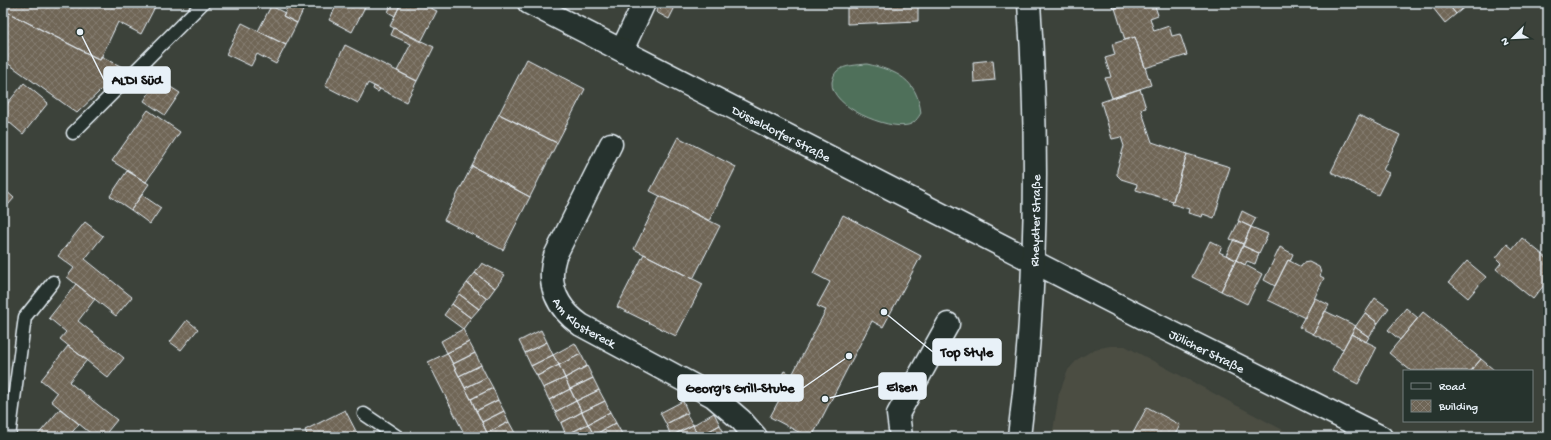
<svg xmlns="http://www.w3.org/2000/svg" width="1551" height="440" viewBox="0 0 1551 440" font-family="'Gochi Hand',sans-serif">
	<style>
		.built { fill: #4b4d43 }
		.pitch { fill: #4f705a; stroke: #9cb0a9 }
		.building { fill: url(#building-cross-hatch); stroke: #e8f1f8 }
		.lines { fill: none; stroke-linecap: round; stroke-linejoin: round }
		.lane-casing { stroke: #e8f1f8; stroke-width: 15 }
		.street-casing { stroke: #e8f1f8; stroke-width: 25 }
		.secondary-casing { stroke: #e8f1f8; stroke-width: 25 }
		.lane { stroke: #26332d; stroke-width: 12 }
		.street { stroke: #26332d; stroke-width: 22 }
		.secondary { stroke: #26332d; stroke-width: 22 }
		.labels { text-anchor: middle; stroke-width: 3.5; stroke-linejoin: round; paint-order: stroke }
		.street-label { font-size: 13px; fill: #e8f1f8; stroke: #26332d }
		.leader { fill: none; stroke: #e8f1f8; stroke-width: 1.5 }
		.callout-dot { fill: #e8f1f8; stroke: #26332d; stroke-width: 1.5 }
		.callout { fill: #e8f1f8; stroke: #e8f1f8; stroke-width: 1.5 }
		.callout-label { font-size: 14px; text-anchor: middle; font-weight: bold; fill: #111 }
	</style>
	<defs>
		<pattern id="building-cross-hatch" width="8" height="8" patternUnits="userSpaceOnUse"><rect width="8" height="8" fill="#6f6657"/><path d="M0 0l8 8M0 8l8-8" fill="none" stroke="#847c70"/></pattern>
	</defs>
	<rect width="100%" height="100%" fill="#3c423a"/>
	<filter id="ink" filterUnits="userSpaceOnUse"><feTurbulence type="fractalNoise" baseFrequency=".025" numOctaves="2"/><feDisplacementMap in="SourceGraphic" scale="8" xChannelSelector="R" yChannelSelector="G"/><feConvolveMatrix kernelMatrix="1 2 1 2 8 2 1 2 1" color-interpolation-filters="sRGB"/></filter>
	<g filter="url(#ink)">
		<path class="built" d="M1110 346H1125L1296 437H1052L1059 394 1068 370 1078 359 1095 349Z"/>
		<path class="pitch" d="M867 64C897 71 917 79 921 113 918 118 914 124 908 125 888 130 830 107 832 82 833 78 834 74 837 71 844 65 858 65 867 64Z"/>
		<path class="building" d="M3 3H157L141 34 118 22 100 60 3 10Z
			M289 3H300L305 6 297 23 283 16Z
			M338 3H367L352 32 329 20Z
			M392 3 400 5 395 16 388 12Z
			M401 3H420L437 11 421 42 390 26Z
			M660 3H677L669 19 656 12Z
			M712 3H723L721 7Z
			M847 3H918V21L847 24Z
			M1111 3H1131L1113 9Z
			M1131 3H1154L1158 15 1150 18 1154 31 1169 26 1172 36 1180 34 1187 55 1145 68 1135 37 1125 40 1115 8Z
			M1429 3H1447L1456 14 1445 23Z
			M1447 3H1463L1466 6 1456 14Z
			M271 6 285 13 283 16 297 23 286 45 258 31Z
			M3 10 97 58 100 60 101 56 124 68 77 113 3 60Z
			M242 23 286 45 276 64 257 54 251 66 226 54Z
			M394 28 434 47 417 81 397 71 411 44 391 35Z
			M1135 37 1151 85 1112 98 1105 78 1111 77 1105 58 1115 55 1112 44Z
			M345 45 417 81 406 102 368 83 358 103 325 86Z
			M527 59 585 89 557 143 499 114Z
			M993 60 995 80 974 82 973 62Z
			M158 79 180 93 165 115 144 101Z
			M24 83 48 103 23 134 3 117V109Z
			M374 86 380 89 378 92 373 89Z
			M1140 89 1146 108 1141 109 1152 142 1187 154 1173 201 1136 190 1137 184 1121 179 1117 175V170L1124 146 1121 137 1112 139 1101 102Z
			M148 110 180 132 146 182 112 161Z
			M499 114 557 143 530 197 472 166Z
			M1359 115 1400 135 1383 170 1389 173 1378 195 1331 172Z
			M678 137 736 167 709 221 650 191Z
			M1187 154 1230 167 1214 218 1203 214 1202 217 1188 213 1189 209 1172 204Z
			M472 166 530 197 503 250 444 220Z
			M127 171 149 184 131 210 110 196Z
			M3 188 14 198 3 211Z
			M142 195 161 208 150 224 131 210Z
			M660 196 720 226 693 279 634 249Z
			M1242 211 1256 218 1251 227 1238 221Z
			M843 215 921 256 883 327 872 321 812 437H808L770 417 786 387 778 382 784 371 792 375 826 310 817 306 830 282 813 273Z
			M1239 221 1251 227 1243 244 1230 239Z
			M85 222 103 236 85 259 132 297 116 316 67 277 74 268 58 256Z
			M1251 227 1268 234 1259 253 1243 246Z
			M1522 238 1548 259V280L1533 299 1496 269 1501 263 1496 258 1507 244 1513 249Z
			M1234 239 1243 244 1236 260 1226 255Z
			M1210 241 1222 247 1219 252 1236 260 1221 291 1192 277Z
			M1243 246 1259 253 1255 264 1247 261 1245 265 1236 260Z
			M1280 247 1293 254 1290 261 1288 260 1275 286 1264 280Z
			M644 254 703 284 676 336 617 307Z
			M1236 260 1262 274 1247 304 1221 291Z
			M1288 260 1301 267 1303 263 1309 262 1319 267 1321 273 1320 276 1324 278 1305 318 1268 300Z
			M1467 261 1486 277 1468 298 1449 282Z
			M482 263 505 275 495 288 475 273Z
			M475 273 495 288 487 299 467 283Z
			M467 283 487 299 479 309 459 294Z
			M76 284 95 299 78 321 124 358 108 378 60 339 66 332 49 318Z
			M459 294 479 309 471 318 452 304Z
			M1315 298 1329 305 1313 334 1299 327Z
			M1375 298 1389 308 1378 323 1365 313Z
			M452 304 471 318 463 329 444 315Z
			M1406 308 1418 318 1400 340 1388 330Z
			M1325 311 1356 326 1343 349 1313 334Z
			M1423 312 1481 359 1471 371H1411L1389 353Z
			M1365 313 1378 323 1369 337 1355 327Z
			M187 320 198 329 181 350 170 342Z
			M1355 327 1369 337 1366 342 1351 334Z
			M463 329 469 342 447 353 441 341Z
			M541 330 547 342 525 353 519 341Z
			M1351 334 1377 347 1358 384 1332 371Z
			M469 342 475 353 453 364 447 353Z
			M547 342 553 355 531 366 525 353Z
			M575 343 581 354 559 365 553 355Z
			M68 346 87 360 69 382 117 420 103 437H95L51 401 57 393 41 380Z
			M447 353 471 399 489 437H466L428 362Z
			M475 353 481 365 459 376 453 364Z
			M581 354 587 366 565 378 559 365Z
			M553 355 559 365 537 376 531 366Z
			M1481 359 1494 370 1493 371H1471Z
			M481 365 487 377 465 388 459 376Z
			M559 365 565 378 543 388 537 376Z
			M587 366 593 378 570 389 565 378Z
			M487 377 493 388 471 399 465 388Z
			M565 378 570 389 549 400 543 388Z
			M593 378 599 390 576 401 570 389Z
			M493 388 498 400 476 411 471 399Z
			M570 389 576 401 555 412 549 400Z
			M599 390 605 401 582 412 576 401Z
			M498 400 504 411 482 422 476 411Z
			M576 401 582 412 561 423 555 412Z
			M605 401 610 412 588 424 582 412Z
			M683 401 688 413 666 424 660 413Z
			M1147 407 1180 425 1174 437H1131Z
			M60 409 79 424 68 437H36Z
			M345 410 359 437H308L305 430Z
			M504 411 509 422 487 433 482 422Z
			M582 412 588 424 566 435 561 423Z
			M610 412 616 423 594 435 588 424Z
			M686 413 693 425 671 436 666 424Z
			M714 413 720 425 698 437 693 425Z
			M509 422 515 433 508 437H489L487 433Z
			M616 423 622 434 616 437H595L594 435Z
			M588 424 594 435 590 437H568L566 435Z
			M693 425 698 437H672L671 436Z
			M720 425 726 437H698Z
			M515 433 517 437H508Z"/>
		<g class="lines">
			<defs>
				<path id="lane" d="M73 133 203 3
					M364 414 398 437
					M9 437 25 317 53 282"/>
				<g id="street">
					<path d="M622 50 644 3"/>
					<path id="s1" d="M611 144 555 256C546 285 557 308 581 325L713 396 741 420 756 437"/>
					<path d="M901 437 898 414 948 324"/>
				</g>
				<g id="secondary">
					<path id="s2" d="M529 3 1157 325 1381 437"/>
					<path id="s3" d="M1019 437C1037 293 1039 148 1029 3"/>
				</g>
			</defs>
			<use href="#lane" class="lane-casing"/>
			<use href="#street" class="street-casing"/>
			<use href="#secondary" class="secondary-casing"/>
			<use href="#lane" class="lane"/>
			<use href="#street" class="street"/>
			<use href="#secondary" class="secondary"/>
		</g>
	</g>
	<g class="labels">
		<g class="street-label">
			<text dy="5" stroke="none"><textPath href="#s2" startOffset="284">Düsseldorfer Straße</textPath></text>
			<text dy="5" stroke="none"><textPath href="#s3" startOffset="217">Rheydter Straße</textPath></text>
			<text dy="5" stroke="none"><textPath href="#s1" startOffset="206">Am Klostereck</textPath></text>
			<text dy="5" stroke="none"><textPath href="#s2" startOffset="762">Jülicher Straße</textPath></text>
		</g>
	</g>
	<path class="leader" d="M80 32L104 80M884 312L933 352M825 399L879 386M849 356L803 388"/>
	<g class="callout-dot">
		<circle cx="80" cy="32" r="4"/>
		<circle cx="884" cy="312" r="4"/>
		<circle cx="825" cy="399" r="4"/>
		<circle cx="849" cy="356" r="4"/>
	</g>
	<g class="callout">
		<rect x="104" y="67" width="66" height="26" rx="4"/>
		<rect x="933" y="339" width="68" height="26" rx="4"/>
		<rect x="879" y="373" width="47" height="26" rx="4"/>
		<rect x="678" y="375" width="125" height="26" rx="4"/>
	</g>
	<g class="callout-label">
		<text x="137" y="84">ALDI Süd</text>
		<text x="967" y="356">Top Style</text>
		<text x="902" y="391">Elsen</text>
		<text x="740" y="392">Georg's Grill-Stube</text>
	</g>
	<rect width="1551" height="440" fill="none" stroke="#26332d" stroke-width="16"/>
	<rect x="8" y="8" width="1535" height="424" fill="none" stroke="#e8f1f8" stroke-width="1.5" filter="url(#ink)"/>
	<rect x="1403" y="370" width="130" height="52" fill="#26332d" stroke="#747f7e"/>
	<rect x="1411" y="383" width="20" height="6" fill="#26332d" stroke="#747f7e"/>
	<text x="1439" y="390" font-size="12" fill="#e8f1f8">Road</text>
	<rect x="1411" y="400" width="20" height="12" fill="url(#building-cross-hatch)" stroke="#747f7e"/>
	<text x="1439" y="410" font-size="12" fill="#e8f1f8">Building</text>
	<g transform="translate(1513 38) rotate(246)" stroke="#26332d" stroke-width="3" paint-order="stroke">
	<path d="M0-3L7 15L0 10L-7 15Z" fill="#e8f1f8"/>
	<text y="-6" font-size="11" font-weight="bold" text-anchor="middle" fill="#e8f1f8">N</text>
	</g>
</svg>
